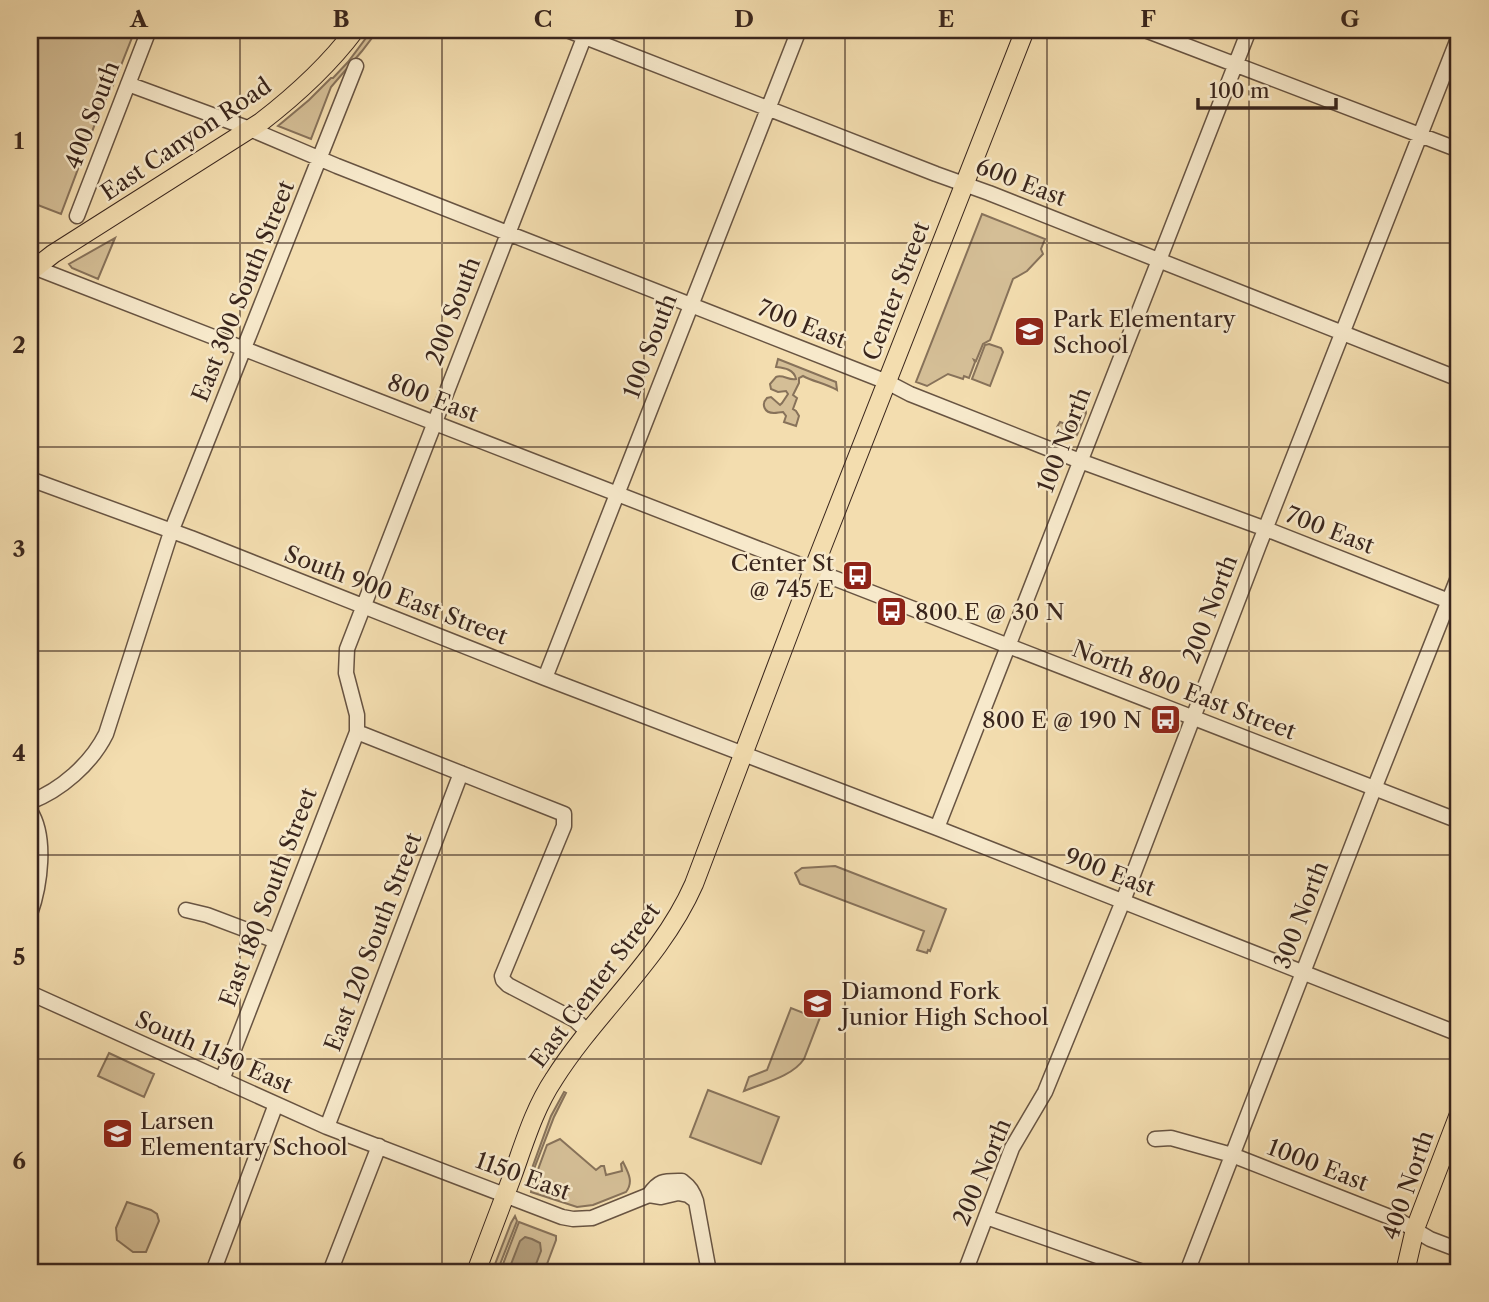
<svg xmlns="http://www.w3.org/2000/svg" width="1489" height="1302" viewBox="0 0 1489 1302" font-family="'Libre Caslon Text',serif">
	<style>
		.green { fill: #d4be96; stroke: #87725a; stroke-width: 2 }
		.water { fill: #b49f7d; stroke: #836f57; stroke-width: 2 }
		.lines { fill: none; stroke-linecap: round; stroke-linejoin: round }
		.minor-casing { stroke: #685442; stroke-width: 17 }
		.major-casing { stroke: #3a261d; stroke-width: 20 }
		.minor { stroke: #f7e9cb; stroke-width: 14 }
		.major { stroke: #f3ddaf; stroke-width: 18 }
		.grid { fill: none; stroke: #3a261d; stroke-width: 2; stroke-opacity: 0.55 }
		.labels { text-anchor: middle; stroke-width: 5; stroke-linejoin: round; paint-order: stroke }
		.street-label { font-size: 23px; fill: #3a261d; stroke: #f7e9cb }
		.poi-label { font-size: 23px; fill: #3a261d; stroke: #f7e9cb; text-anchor: start }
		.neatline { fill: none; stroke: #3a261d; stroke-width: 2.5 }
		.grid-label { font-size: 23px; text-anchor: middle; font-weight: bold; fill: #3a261d }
	</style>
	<rect width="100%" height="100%" fill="#f3ddaf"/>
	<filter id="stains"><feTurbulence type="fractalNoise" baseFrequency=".00286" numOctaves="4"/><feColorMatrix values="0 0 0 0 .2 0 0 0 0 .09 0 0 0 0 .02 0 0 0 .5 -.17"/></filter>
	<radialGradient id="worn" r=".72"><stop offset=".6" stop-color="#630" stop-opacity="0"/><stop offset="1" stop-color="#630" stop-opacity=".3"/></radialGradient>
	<path class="green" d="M30 30H135L114 83 101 108 61 214 30 202Z
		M372 30H378L362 51 331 87 311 139 278 126 309 100 331 78H333L348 62Z
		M982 214 1045 239 1041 249 1043 254 1027 271 1013 279 990 340 983 344 976 361 974 360 975 362 969 378 964 376 963 379 948 374 927 386 916 382Z
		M115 238 98 279 72 268 69 264Z
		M989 344 1001 348 1003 352 990 386 972 379 985 345Z
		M778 359 836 382 837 390C825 383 814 382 803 376L799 378V383L793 395 797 398 793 409 796 411 799 416 796 426 784 422 786 416 783 412C780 412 777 413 774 413 764 413 761 404 767 398L771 397 780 405 782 403 788 394 786 391 778 392 771 389 770 384 776 377C783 374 789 381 796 379 794 369 784 368 776 367Z
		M1085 401 1086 413 1077 435 1075 437 1058 430 1057 427 1060 422 1077 428 1081 421 1080 420 1084 409 1082 407Z
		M835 866 946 909 930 951 928 950 927 953 917 950 924 931 800 884 795 873 802 868Z
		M821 991 829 994 804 1059C792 1077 763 1083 744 1091L749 1077 767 1070 791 1008 811 1016Z
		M109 1053 154 1074 144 1097 98 1076Z
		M708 1090 779 1117 761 1164 690 1137Z
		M564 1092 566 1093 554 1117 529 1182H527L551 1116Z
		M560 1139 596 1170 601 1166H604L606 1175 622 1171 621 1164 623 1162C628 1172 634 1182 626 1192L593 1205 577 1207 531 1192 532 1186 547 1145Z
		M127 1202 151 1210 157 1214 159 1221 146 1252H133L117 1240 116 1228Z
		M515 1216 517 1221 497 1272H492L511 1223Z
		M519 1222 556 1236V1240L544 1272H500Z"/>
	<path class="water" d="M525 1237 532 1239 540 1243 541 1251 533 1272H508L520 1241Z"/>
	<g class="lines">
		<defs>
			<path id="minor" d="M567 30 936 174 989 193 1459 379
				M1145 30 1459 150
				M128 84 250 129 337 166 887 382 910 394 1080 461 1266 529 1459 605
				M77 216 149 30
				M36 268 1459 821
				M30 479 191 538 545 678 937 828 1459 1034
				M545 678 799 30
				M357 732 564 814V826L502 976 503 980 508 985 575 1020 589 1033
				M30 802C61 790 91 764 106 734L171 532 356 66
				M30 811C47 837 40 886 30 914
				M937 828 1249 30
				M186 910 207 915 276 941
				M30 993 327 1127 562 1217 573 1219 592 1218 649 1195 661 1197 678 1193 688 1195 696 1201
				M222 1080 357 732V715L346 673 347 649 587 30
				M327 1127 461 773
				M1155 1139 1171 1138 1232 1155 1400 1221 1430 1239 1459 1250
				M649 1195C659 1180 664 1181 682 1181 690 1187 693 1192 696 1201L709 1272
				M986 1217 1143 1272
				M213 1272 276 1104
				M330 1272 379 1146
				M965 1272 1012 1148 1045 1092 1123 901 1259 545 1459 36
				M1187 1272 1374 789 1459 575"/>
			<path id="major" d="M30 272 53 254 261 122C296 95 328 66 355 30
				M476 1272C488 1241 500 1209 512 1177 524 1144 534 1109 554 1079 597 1011 661 959 694 884L813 570 1025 30
				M1405 1272 1415 1229 1459 1114"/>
		</defs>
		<use href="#minor" class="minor-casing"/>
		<use href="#major" class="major-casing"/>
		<use href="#minor" class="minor"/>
		<use href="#major" class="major"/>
	</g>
	<path class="grid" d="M240 30V1272M442 30V1272M644 30V1272M845 30V1272M1047 30V1272M1249 30V1272M30 243H1459M30 447H1459M30 651H1459M30 855H1459M30 1059H1459"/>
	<defs>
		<symbol id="school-square" viewBox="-11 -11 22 22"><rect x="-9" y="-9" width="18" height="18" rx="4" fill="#8f2418" stroke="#f7e9cb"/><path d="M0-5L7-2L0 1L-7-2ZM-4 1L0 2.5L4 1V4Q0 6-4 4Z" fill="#fff"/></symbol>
		<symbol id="bus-square" viewBox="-11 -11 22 22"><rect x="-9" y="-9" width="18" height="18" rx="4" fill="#8f2418" stroke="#f7e9cb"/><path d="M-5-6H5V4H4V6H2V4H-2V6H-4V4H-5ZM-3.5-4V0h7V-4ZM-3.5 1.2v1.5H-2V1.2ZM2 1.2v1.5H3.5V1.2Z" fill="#fff"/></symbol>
	</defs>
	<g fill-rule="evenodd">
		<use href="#school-square" x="1012" y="314" width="35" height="35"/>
		<use href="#bus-square" x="840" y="558" width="35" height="35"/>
		<use href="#bus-square" x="874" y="594" width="35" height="35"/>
		<use href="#bus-square" x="1148" y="702" width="35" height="35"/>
		<use href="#school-square" x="800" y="986" width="35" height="35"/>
		<use href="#school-square" x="100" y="1116" width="35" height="35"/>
	</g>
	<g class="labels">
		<g class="street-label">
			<text transform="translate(92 115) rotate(-69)" y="8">400 South</text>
			<text transform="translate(186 139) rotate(-34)" y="8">East Canyon Road</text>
			<text transform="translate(1021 182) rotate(21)" y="8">600 East</text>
			<text transform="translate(243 291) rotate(-68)" y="8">East 300 South Street</text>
			<text transform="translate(896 291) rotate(-69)" y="8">Center Street</text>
			<text transform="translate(453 311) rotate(-69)" y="8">200 South</text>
			<text transform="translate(802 324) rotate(22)" y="8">700 East</text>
			<text transform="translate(650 346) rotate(-69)" y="8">100 South</text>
			<text transform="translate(433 398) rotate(21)" y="8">800 East</text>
			<text transform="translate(1064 440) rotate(-69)" y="8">100 North</text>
			<text transform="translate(1330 530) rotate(21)" y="8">700 East</text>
			<text transform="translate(396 595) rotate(21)" y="8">South 900 East Street</text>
			<text transform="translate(1210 609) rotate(-69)" y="8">200 North</text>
			<text transform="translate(1184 690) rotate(21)" y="8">North 800 East Street</text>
			<text transform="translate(1110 872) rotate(21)" y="8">900 East</text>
			<text transform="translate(268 897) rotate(-69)" y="8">East 180 South Street</text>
			<text transform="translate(1301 915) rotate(-69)" y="8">300 North</text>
			<text transform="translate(373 942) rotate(-69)" y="8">East 120 South Street</text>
			<text transform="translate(595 985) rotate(-53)" y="8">East Center Street</text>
			<text transform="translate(214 1052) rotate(24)" y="8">South 1150 East</text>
			<text transform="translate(1318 1165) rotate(21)" y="8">1000 East</text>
			<text transform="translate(982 1172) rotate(-67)" y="8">200 North</text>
			<text transform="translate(523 1176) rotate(20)" y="8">1150 East</text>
			<text transform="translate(1408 1185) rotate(-71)" y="8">400 North</text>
		</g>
		<g class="poi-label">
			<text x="1053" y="327">Park Elementary<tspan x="1053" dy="26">School</tspan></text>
			<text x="834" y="571" text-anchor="end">Center St<tspan x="834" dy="26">@ 745 E</tspan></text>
			<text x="915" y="620">800 E @ 30 N</text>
			<text x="1142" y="728" text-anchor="end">800 E @ 190 N</text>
			<text x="841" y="999">Diamond Fork<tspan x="841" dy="26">Junior High School</tspan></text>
			<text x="140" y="1129">Larsen<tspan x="140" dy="26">Elementary School</tspan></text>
		</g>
	</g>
	<rect width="1489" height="1302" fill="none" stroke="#f3ddaf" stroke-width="77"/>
	<path d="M1198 98v10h138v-10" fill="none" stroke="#3a261d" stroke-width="3.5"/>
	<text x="1209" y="98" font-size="21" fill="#3a261d" stroke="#f7e9cb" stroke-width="5" paint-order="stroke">100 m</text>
	<rect x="38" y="38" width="1412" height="1226" class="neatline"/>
	<g class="grid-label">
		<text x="139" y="27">A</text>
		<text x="341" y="27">B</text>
		<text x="543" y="27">C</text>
		<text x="744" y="27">D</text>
		<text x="946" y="27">E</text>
		<text x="1148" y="27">F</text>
		<text x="1350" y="27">G</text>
		<text x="19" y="149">1</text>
		<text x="19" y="353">2</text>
		<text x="19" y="557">3</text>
		<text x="19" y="761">4</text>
		<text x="19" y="965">5</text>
		<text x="19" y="1169">6</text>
	</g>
	<rect width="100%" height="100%" filter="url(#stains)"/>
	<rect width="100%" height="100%" fill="url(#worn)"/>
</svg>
